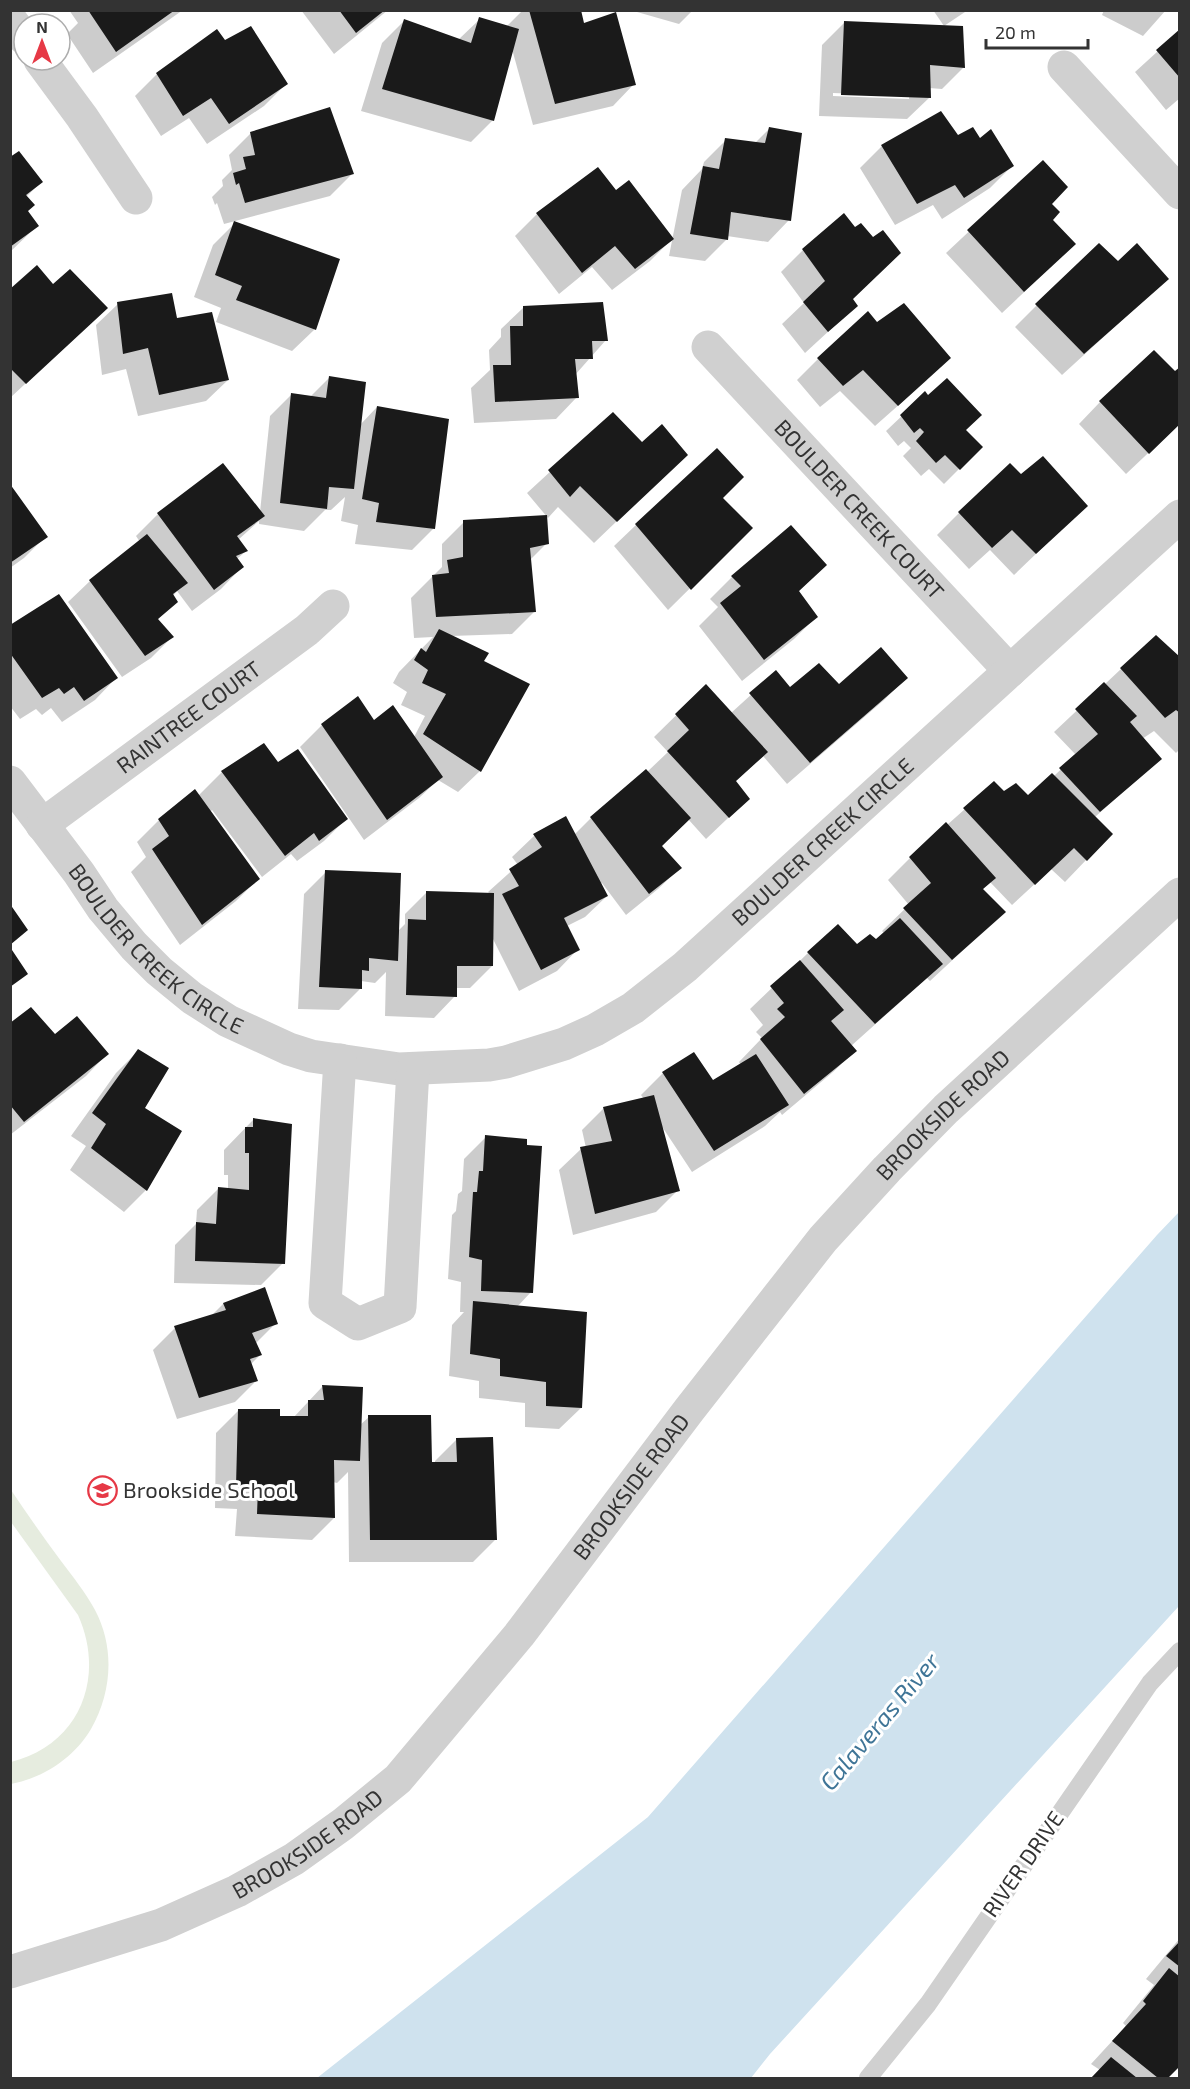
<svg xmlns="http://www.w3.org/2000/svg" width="1190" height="2089" viewBox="0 0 1190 2089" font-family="'Exo 2',sans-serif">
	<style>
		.green { fill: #e6ecdf }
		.water { fill: #cfe2ee }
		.shadow { fill: #0003; fill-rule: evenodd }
		.building { fill: #1a1a1a }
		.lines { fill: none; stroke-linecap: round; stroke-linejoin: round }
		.service { stroke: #d0d0d0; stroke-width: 18 }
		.minor { stroke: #d0d0d0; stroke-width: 33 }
		.tertiary { stroke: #d0d0d0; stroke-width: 33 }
		.labels { text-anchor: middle; stroke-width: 6; stroke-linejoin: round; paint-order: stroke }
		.street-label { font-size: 22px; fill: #333; stroke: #fff }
		.poi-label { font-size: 22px; fill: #333; stroke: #fff; text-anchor: start }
		.water-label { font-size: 24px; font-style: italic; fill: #3f7597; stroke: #fff }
	</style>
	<rect width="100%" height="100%" fill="#fff"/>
	<path class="green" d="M11 1490C27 1514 44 1538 61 1561 73 1577 86 1593 95 1610 115 1648 112 1692 91 1729 74 1758 43 1778 11 1784V1762C80 1745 106 1677 78 1615L11 1522Z"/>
	<path class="water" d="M1179 1212V1606L770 2054 751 2078H317L648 1817 1157 1235Z"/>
	<path class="shadow" d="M69 10H183L93 73 67 34 78 23Z
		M301 10H388L334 54Z
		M523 10H565L583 24 634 84 613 106 533 125 512 49 493 120 471 142 361 111 382 43 404 21 458 40 480 19 506 27Z
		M630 10H693L679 24Z
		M933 10H968L944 26Z
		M1104 10H1166L1143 36 1102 15Z
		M844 23 964 67 942 89 929 88V98L907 119 819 116 822 45ZM833 93 909 96V99L833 96Z
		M217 31 225 42 286 84 264 106 207 144 189 118 161 136 135 96 157 74Z
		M1180 31V98L1166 110 1135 72Z
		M941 113 957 137 980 141 1012 166 990 188 942 219 933 205 895 225 860 168 882 146Z
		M769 129 789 220 768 242 727 236V239L705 261 669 256 682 190 702 169 704 162 726 140 754 144Z
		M251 133 352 174 330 196 224 224 217 203 215 205 212 197 223 186 222 180 232 170 229 155Z
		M10 159 41 182 26 197 27 211 37 226 10 252Z
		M1043 162 1050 204 1052 266 1002 313 946 253Z
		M597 169 615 192 672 239 650 261 612 290 592 267 559 294 515 236 537 214Z
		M843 216 851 300 856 306 805 353 782 324 804 303 781 272 803 250Z
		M235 223 338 260 314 330 292 351 216 322 221 308 194 297 213 245Z
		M1118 263 1167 279 1062 375 1015 327 1037 305Z
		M10 291 84 329 10 398Z
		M118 304 176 320 228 380 206 401 138 416 126 369 102 375 96 325Z
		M523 308 606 340 575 375 577 397 556 419 474 423 471 388 490 370 489 350 501 337V329Z
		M877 325 927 380 875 426 840 391 820 407 797 380 818 359Z
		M1175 373 1180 423 1126 474 1079 424 1100 402Z
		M329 378 360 425 377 407 434 528 412 550 355 544 358 525 341 521 345 497 331 510H325L304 531 259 524V521L238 540 246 551 237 559 242 567 221 589 192 611 177 591 173 596 176 601 157 620 172 637 151 658 122 677 68 602 90 581 140 542 136 536 158 514 260 512 270 416 292 394 310 397Z
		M925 394 981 447 944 484 929 469 921 476 903 456 911 448 904 441 898 446 886 431Z
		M613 414 664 476 594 543 558 507 548 518 527 493Z
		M10 486 46 536 24 558 10 568Z
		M721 498 751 528 668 610 614 546 636 525Z
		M959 513 1064 527 1014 575 990 550 969 569 937 535Z
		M464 522 547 543 529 561 534 612 512 634 451 636 482 662 480 771 458 792 438 780 419 798 364 840 300 747 322 725 373 722 414 737 425 716 401 705 407 692 393 683 399 672 433 637 414 638 411 598 442 567V544Z
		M791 527 825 565 798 592 816 617 794 639 742 681 699 626 718 607 710 599 732 577Z
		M10 627 116 678 95 700 62 722 51 708 42 715 36 709 20 719 10 706Z
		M1180 659V749L1176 753 1154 731 1142 739 1160 759 1095 817 1111 834 1065 882 1051 869 1012 905 990 882 982 890 1004 912 930 981 927 978 851 1046 855 1051 833 1072 782 1115 780 1112 765 1126 692 1172 661 1125 678 1190 656 1212 573 1235 559 1170 581 1149 586 1148 582 1130 604 1108 644 1099 641 1095 663 1073 713 1082 741 1065 739 1062 762 1038 756 1032 763 1025 750 1009 808 953 876 941 885 934 882 931 909 905 888 880 910 858 965 809 1004 793 1028 797 1054 776 1076 755 1054 732 1121 669Z
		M776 672 789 689 839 686 906 678 884 700 787 784 763 756 735 782 748 799 706 839 688 819 660 846 680 868 658 889 626 915 602 883 600 884 607 896 585 917 567 926 578 949 557 971 519 991 492 937V966L470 988H455V996L434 1018 385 1016 386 972 375 983 361 981V988L339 1010 298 1009 304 894 326 872 398 931 405 924V914L427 892 490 894 488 892 518 865 512 857 534 836 574 835 591 818 647 772 668 752 654 737 706 686 731 713Z
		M264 745 278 764 346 819 324 841 297 861 291 854 262 877 212 810 210 812 258 879 236 901 180 945 131 872 146 857 137 842 159 820 195 791 198 796 222 772Z
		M10 1025 55 1036 107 1054 86 1076 10 1135Z
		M138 1051 143 1109 180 1132 146 1190 124 1212 70 1170 86 1146 71 1136 116 1073Z
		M253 1120 283 1263 261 1285 174 1283 175 1245 196 1224 197 1210 219 1188 228 1189V1175H224V1150Z
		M486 1137 531 1292 517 1307 581 1408 559 1429 525 1427V1403L479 1398V1381L449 1376 452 1325 464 1312H460L461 1282 448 1279 452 1215 456 1211 458 1194 462 1191 464 1159Z
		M264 1289 276 1323 255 1344 260 1355 250 1365 257 1380 235 1402 177 1419 153 1350 175 1328 211 1316 223 1304Z
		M322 1387 360 1425 369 1417 431 1463 435 1464V1461L457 1439 495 1540 473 1562H349L348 1472 337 1483 333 1482 334 1518 312 1540 235 1536 237 1509 215 1508 216 1433 238 1411 278 1418H293Z
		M1180 1938V2063L1166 2078H1092L1100 2070 1091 2064 1126 2026 1123 2023 1154 1985 1146 1979Z"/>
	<path class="building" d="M88 10H175L116 52Z
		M339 10H385L356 33Z
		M529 10H581L584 23 616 12 636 85 555 104Z
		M479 17 519 29 494 121 382 89 404 19 471 43Z
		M844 21 963 26 965 68 930 65 931 98 841 95Z
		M251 26 288 84 229 124 211 98 183 116 156 73 217 29 225 40Z
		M1180 29V78L1156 50Z
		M330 107 354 174 245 203 239 183 236 185 233 173 246 169 243 157 255 155 250 132Z
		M941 111 958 135 973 127 980 138 991 129 1014 166 964 198 955 185 917 204 881 145Z
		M769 127 802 133 791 221 731 212 728 240 690 234 703 166 719 169 725 138 765 143Z
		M19 151 43 182 26 195 35 205 28 211 39 226 10 247V157Z
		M1043 160 1068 187 1052 204 1060 212 1053 220 1076 244 1024 292 967 230Z
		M598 167 616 190 629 180 674 239 635 269 615 246 582 273 536 213Z
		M844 213 855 227 861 223 873 237 883 230 901 253 853 299 858 306 828 332 803 302 825 281 802 249Z
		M234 221 340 259 316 330 236 300 242 286 215 275Z
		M1099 243 1118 261 1137 243 1169 279 1084 354 1035 304Z
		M37 265 53 284 70 269 108 308 26 384 10 368V289Z
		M172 293 177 318 212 312 229 380 159 395 148 348 123 354 117 302Z
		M603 302 608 341H592L593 359H575L579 398 495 402 493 365H511L510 326H523V306Z
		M904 303 951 358 898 406 863 370 843 386 817 358 868 311 877 322Z
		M1154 350 1175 371 1180 367V424L1149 454 1099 401Z
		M329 376 366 382 354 489 329 487 327 509 280 503 291 393 326 398Z
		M947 378 982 415 966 430 983 447 960 470 945 455 936 463 916 441 924 432 920 428 914 433 900 415 925 391 928 395Z
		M377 406 449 419 435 529 376 522 379 503 362 499Z
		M613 412 642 442 662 424 688 455 617 522 580 486 570 497 548 470Z
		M717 448 744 477 723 498 753 528 691 590 635 524Z
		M1043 456 1088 506 1036 554 1012 530 992 548 958 512 1010 463 1021 474Z
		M223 463 265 516 237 536 248 551 236 556 244 567 214 590 157 513Z
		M10 484 48 537 10 563Z
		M547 515 549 544 530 548 536 612 436 617 432 575 449 573 447 560 463 557V520Z
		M791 525 827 565 799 591 818 617 764 660 720 603 741 586 731 576Z
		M147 534 188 583 173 594 178 602 158 619 174 637 145 656 89 580Z
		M59 594 118 678 84 701 74 687 64 694 59 688 42 698 10 653V625Z
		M439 629 489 653 484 661 530 684 481 772 423 734 446 694 422 683 428 670 414 660 421 648 426 652Z
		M1156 635 1180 657V713L1176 710 1165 718 1120 668Z
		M881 647 908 678 810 763 749 693 776 670 790 687 819 663 839 684Z
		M1104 682 1137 716 1130 722 1162 759 1100 812 1059 768 1098 734 1075 709Z
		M706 684 768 752 736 781 750 799 729 818 667 751 689 730 675 714Z
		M358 696 374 720 393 705 443 777 387 820 321 724Z
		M264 743 278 762 298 749 348 819 319 841 314 833 285 856 221 771Z
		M646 769 691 818 662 846 682 868 649 894 590 817Z
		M1052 773 1113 834 1087 861 1074 848 1035 885 963 808 994 781 1004 791 1016 783 1028 795Z
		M195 789 260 879 202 925 152 849 169 836 158 819Z
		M566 816 608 896 564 918 580 950 541 970 502 894 519 886 509 869 542 847 533 834Z
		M946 822 996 878 983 889 1006 912 952 960 903 908 931 883 909 857Z
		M325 870 401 873 398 961 369 958V971L362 970V989L319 987Z
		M426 891 494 893 493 966H457V997L406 995 408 919 426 920Z
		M10 904 28 930 10 945Z
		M900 918 943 964 875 1024 807 952 838 924 857 944 870 934 876 939Z
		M10 947 28 974 10 987Z
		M800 960 844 1010 831 1021 857 1051 804 1094 760 1039 785 1017 777 1009 784 1003 770 986Z
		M31 1007 55 1034 77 1016 109 1054 24 1122 10 1105V1023Z
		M138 1049 169 1068 145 1108 182 1131 147 1191 91 1148 106 1124 92 1113Z
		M694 1052 713 1080 756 1054 789 1105 714 1151 662 1072Z
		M654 1095 680 1191 595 1214 580 1147 612 1141 603 1107Z
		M253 1118 292 1124 285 1264 195 1261 196 1222 216 1224 218 1187 249 1190V1153H245V1127H253Z
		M485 1135 527 1139V1145L542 1146 533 1293 481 1291 482 1260 469 1257 473 1192H477L479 1171H483Z
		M265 1287 278 1324 252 1333 262 1355 250 1359 258 1381 199 1398 174 1326 226 1310 223 1303Z
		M473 1301 587 1312 582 1408 546 1406V1382L500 1376V1359L470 1354Z
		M322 1385 363 1387 360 1461 334 1460 335 1518 257 1514 258 1488 236 1486 238 1409H280V1416H308V1400H324Z
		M368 1415H431L432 1462H457L456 1438 493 1437 497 1540H370Z
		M1180 1941V1967L1166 1956Z
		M1169 1968 1180 1977V2066L1168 2078H1158L1112 2041 1146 2004 1143 2001Z
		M1111 2057 1137 2078H1091Z"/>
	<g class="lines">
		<path class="service" d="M868 2078 928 2004 1150 1683 1180 1651"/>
		<g class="minor">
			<path d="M10 19 24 38"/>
			<path d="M40 60 82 117 136 198"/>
			<path d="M1064 67 1180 193"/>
			<path id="s1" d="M708 347 1010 671"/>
			<path id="s2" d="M10 782 79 873 103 909 134 946 159 971 192 998 228 1021 289 1049 311 1056 399 1069 489 1065 506 1062 564 1044 595 1030 633 1008 685 967 1180 516"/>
			<path id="s3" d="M42 825 307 630 333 606"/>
			<path d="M340 1060 325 1303 358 1324 400 1307 413 1069"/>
		</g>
		<path class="tertiary" id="s4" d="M10 1972 161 1925 237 1891 294 1859 343 1824 398 1779 519 1635 689 1410 823 1239 887 1169 946 1109 1180 894"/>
	</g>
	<defs>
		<symbol id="school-ring" viewBox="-11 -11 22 22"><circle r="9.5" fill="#fff" stroke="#e63946" stroke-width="1.5"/><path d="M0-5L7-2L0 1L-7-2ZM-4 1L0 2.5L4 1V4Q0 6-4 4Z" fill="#e63946"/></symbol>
	</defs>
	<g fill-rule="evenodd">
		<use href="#school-ring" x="86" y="1474" width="33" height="33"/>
	</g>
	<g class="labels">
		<g class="street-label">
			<text dy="8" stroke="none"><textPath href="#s1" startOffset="222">BOULDER CREEK COURT</textPath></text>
			<text dy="8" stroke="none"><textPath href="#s3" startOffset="182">RAINTREE COURT</textPath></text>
			<text dy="8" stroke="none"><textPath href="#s2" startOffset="1004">BOULDER CREEK CIRCLE</textPath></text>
			<text dy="8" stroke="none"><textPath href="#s2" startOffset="224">BOULDER CREEK CIRCLE</textPath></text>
			<text dy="8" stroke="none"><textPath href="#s4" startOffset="1298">BROOKSIDE ROAD</textPath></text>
			<text dy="8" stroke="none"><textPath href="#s4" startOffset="812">BROOKSIDE ROAD</textPath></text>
			<text dy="8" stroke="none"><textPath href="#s4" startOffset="326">BROOKSIDE ROAD</textPath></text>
			<text transform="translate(1023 1864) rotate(-55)" y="8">RIVER DRIVE</text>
		</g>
		<g class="poi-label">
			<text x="123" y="1498">Brookside School</text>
		</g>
		<g class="water-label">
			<text transform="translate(880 1722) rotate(-50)" y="8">Calaveras River</text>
		</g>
	</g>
	<rect width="1190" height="2089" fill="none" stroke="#333333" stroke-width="24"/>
	<g transform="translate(42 42)"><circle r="28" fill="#ffffff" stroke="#adadad" stroke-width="1.5"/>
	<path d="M0-4.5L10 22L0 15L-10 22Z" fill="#e63946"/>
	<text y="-9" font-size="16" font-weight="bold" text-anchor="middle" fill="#333333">N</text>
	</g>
	<path d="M986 39v9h102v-9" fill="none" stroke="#333333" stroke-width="3"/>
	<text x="995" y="39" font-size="18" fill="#333333" stroke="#ffffff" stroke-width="4.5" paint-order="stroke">20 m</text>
</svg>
